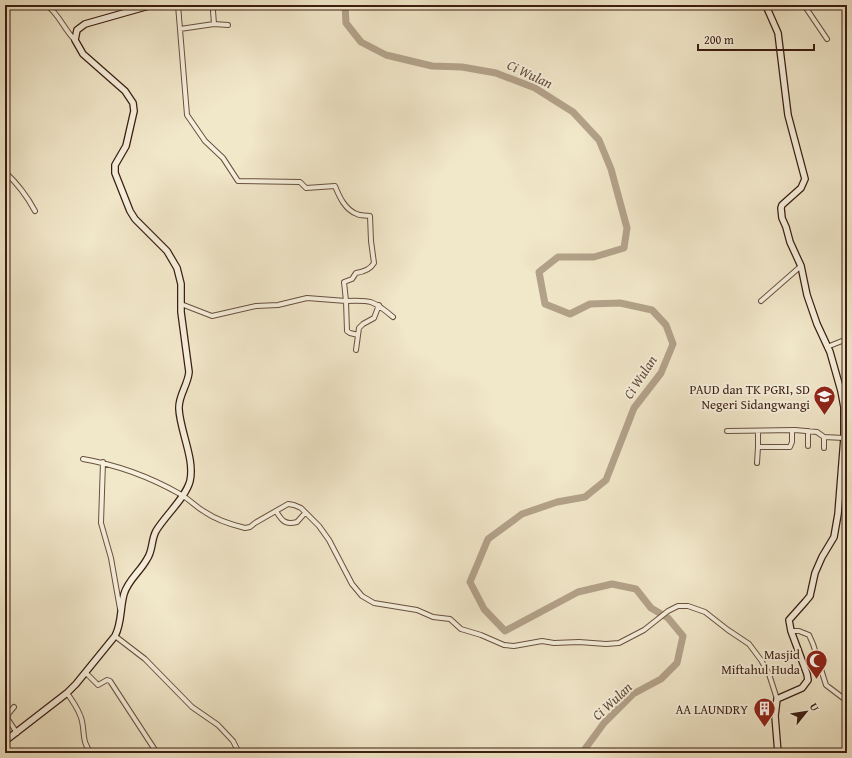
<svg xmlns="http://www.w3.org/2000/svg" width="852" height="758" viewBox="0 0 852 758" font-family="'Gentium Book Plus',serif">
	<style>
		.lines { fill: none; stroke-linecap: round; stroke-linejoin: round }
		.river { stroke: #b3a28a; stroke-width: 7 }
		.street-casing { stroke: #68503f; stroke-width: 6 }
		.secondary-casing { stroke: #3a1d11; stroke-width: 8 }
		.street { stroke: #f6efdc; stroke-width: 4 }
		.secondary { stroke: #f6efdc; stroke-width: 5.5 }
		.labels { text-anchor: middle; stroke-width: 4; stroke-linejoin: round; paint-order: stroke }
		.poi-label { font-size: 13px; fill: #3a1d11; stroke: #f6efdc; text-anchor: end }
		.water-label { font-size: 14px; font-style: italic; fill: #644c3b; stroke: #f6efdc }
	</style>
	<rect width="100%" height="100%" fill="#f1e7c9"/>
	<filter id="stains"><feTurbulence type="fractalNoise" baseFrequency=".005" numOctaves="4"/><feColorMatrix values="0 0 0 0 .2 0 0 0 0 .09 0 0 0 0 .02 0 0 0 .5 -.17"/></filter>
	<radialGradient id="worn" r=".72"><stop offset=".6" stop-color="#630" stop-opacity="0"/><stop offset="1" stop-color="#630" stop-opacity=".3"/></radialGradient>
	<g class="lines">
		<path class="river" d="M345 5 346 23 361 42 386 55 432 66 462 67 496 73 535 88 573 112 599 140 611 169 627 228 624 248 594 257H558L539 272 545 304 570 314 590 304 620 303 652 310 666 325 673 344 661 373 634 408 606 480 585 497 557 502 522 514 488 539 470 582 484 609 505 631 578 592 612 584 636 589 651 608 668 618 683 636 677 663 661 679 633 694 604 723 582 753"/>
		<defs>
			<path id="street" d="M46 5C59 13 64 30 75 40
				M178 5 187 115 205 141 223 158 238 181 300 182 306 188 335 186C339 196 345 210 357 214 360 216 365 215 370 216L371 241 374 263C370 270 363 272 356 273L352 279 344 282 346 301 307 298 278 305 256 306 212 316 181 304
				M804 5 827 39
				M5 7 11 5
				M213 11 214 24
				M180 29 214 24 228 25
				M5 172C18 184 27 196 35 211
				M761 301 801 266
				M358 335 350 333 347 331 346 301C371 300 373 300 393 317
				M827 347 847 339
				M356 350 359 328 363 324 374 318 379 305
				M727 431 795 430 817 432 824 437 844 438
				M758 431V447H790L792 442V430
				M808 446V431
				M824 448V437
				M83 459C118 465 150 477 180 494 189 499 196 507 205 512 215 519 233 525 245 528L250 527 255 523 288 504 294 505 301 508 319 526 329 540 352 584 362 596 374 603 417 610 433 617 450 619 461 629 481 635 504 645 514 646 542 641 554 643 579 642 606 644 619 643 644 630 668 611 678 606H688L705 612 728 630 749 644 761 660 769 674 777 699
				M103 462 101 523 111 558 120 609
				M757 463 758 447
				M276 511C282 521 285 525 297 522L305 513
				M791 631H799L809 635 813 644 826 685 847 701
				M115 636 145 659 192 707 218 725 233 741 239 753
				M86 673 98 685 107 680 110 681 157 753
				M67 693C72 700 77 707 80 715 86 727 80 743 92 753
				M14 707 9 713 7 718 17 733"/>
			<path id="secondary" d="M768 5 767 8 778 33 788 115 805 179 801 188 782 205 781 208 782 218 786 227 790 242 801 266 807 295 817 324 830 352 841 391 844 407V438L838 514 834 537 822 557 815 573 810 596 805 602 789 620 791 631 807 674 808 680 802 688 777 699 775 716 778 753
				M5 741 67 693 76 684 115 636C122 623 120 608 124 594 128 580 140 572 147 559 153 551 151 540 156 531 165 516 186 497 190 481 195 459 180 431 179 409 178 396 188 385 189 372L181 312V284L177 268 167 251 135 219 130 211 115 173V165L126 146 134 111 133 103 125 91 83 54 75 40 77 30 85 24 152 5"/>
		</defs>
		<use href="#street" class="street-casing"/>
		<use href="#secondary" class="secondary-casing"/>
		<use href="#street" class="street"/>
		<use href="#secondary" class="secondary"/>
	</g>
	<defs>
		<symbol id="school-pin" viewBox="-11 -11 22 30"><path d="M0 17L-7.5 6A9.5 9.5 0 1 1 7.5 6Z" fill="#8f2418" stroke="#f6efdc"/><path d="M0-5L7-2L0 1L-7-2ZM-4 1L0 2.5L4 1V4Q0 6-4 4Z" fill="#fff"/></symbol>
		<symbol id="mosque-pin" viewBox="-11 -11 22 30"><path d="M0 17L-7.5 6A9.5 9.5 0 1 1 7.5 6Z" fill="#8f2418" stroke="#f6efdc"/><path d="M3.5-4.9A6 6 0 1 0 3.5 4.9A5 5 0 1 1 3.5-4.9Z" fill="#fff"/></symbol>
		<symbol id="building-pin" viewBox="-11 -11 22 30"><path d="M0 17L-7.5 6A9.5 9.5 0 1 1 7.5 6Z" fill="#8f2418" stroke="#f6efdc"/><path d="M-4-6H4V6H1V3H-1V6H-4ZM-2.5-4.3h1.7v1.8h-1.7ZM.8-4.3h1.7v1.8H.8ZM-2.5-1h1.7V.8h-1.7ZM.8-1h1.7V.8H.8Z" fill="#fff"/></symbol>
	</defs>
	<g fill-rule="evenodd">
		<use href="#school-pin" x="812" y="384" width="25" height="34"/>
		<use href="#mosque-pin" x="804" y="648" width="25" height="34"/>
		<use href="#building-pin" x="752" y="696" width="25" height="34"/>
	</g>
	<g class="labels">
		<g class="poi-label">
			<text x="810" y="394">PAUD dan TK PGRI, SD<tspan x="810" dy="15">Negeri Sidangwangi</tspan></text>
			<text x="800" y="659">Masjid<tspan x="800" dy="15">Miftahul Huda</tspan></text>
			<text x="748" y="714">AA LAUNDRY</text>
		</g>
		<g class="water-label">
			<text transform="translate(530 74) rotate(25)" y="5">Ci Wulan</text>
			<text transform="translate(640 377) rotate(-57)" y="5">Ci Wulan</text>
			<text transform="translate(612 701) rotate(-43)" y="5">Ci Wulan</text>
		</g>
	</g>
	<rect width="852" height="758" fill="none" stroke="#f1e7c9" stroke-width="20"/>
	<rect x="6" y="6" width="840" height="746" fill="none" stroke="#3a1d11" stroke-width="2"/>
	<rect x="10" y="10" width="832" height="738" fill="none" stroke="#3a1d11"/>
	<g transform="translate(806 712) rotate(60)" stroke="#f6efdc" stroke-width="3" paint-order="stroke">
	<path d="M0-3L7 15L0 10L-7 15Z" fill="#3a1d11"/>
	<text y="-6" font-size="11" font-weight="bold" text-anchor="middle" fill="#3a1d11">U</text>
	</g>
	<path d="M698 44v6h116v-6" fill="none" stroke="#3a1d11" stroke-width="2"/>
	<text x="704" y="44" font-size="12" fill="#3a1d11" stroke="#f6efdc" stroke-width="3" paint-order="stroke">200 m</text>
	<rect width="100%" height="100%" filter="url(#stains)"/>
	<rect width="100%" height="100%" fill="url(#worn)"/>
</svg>
